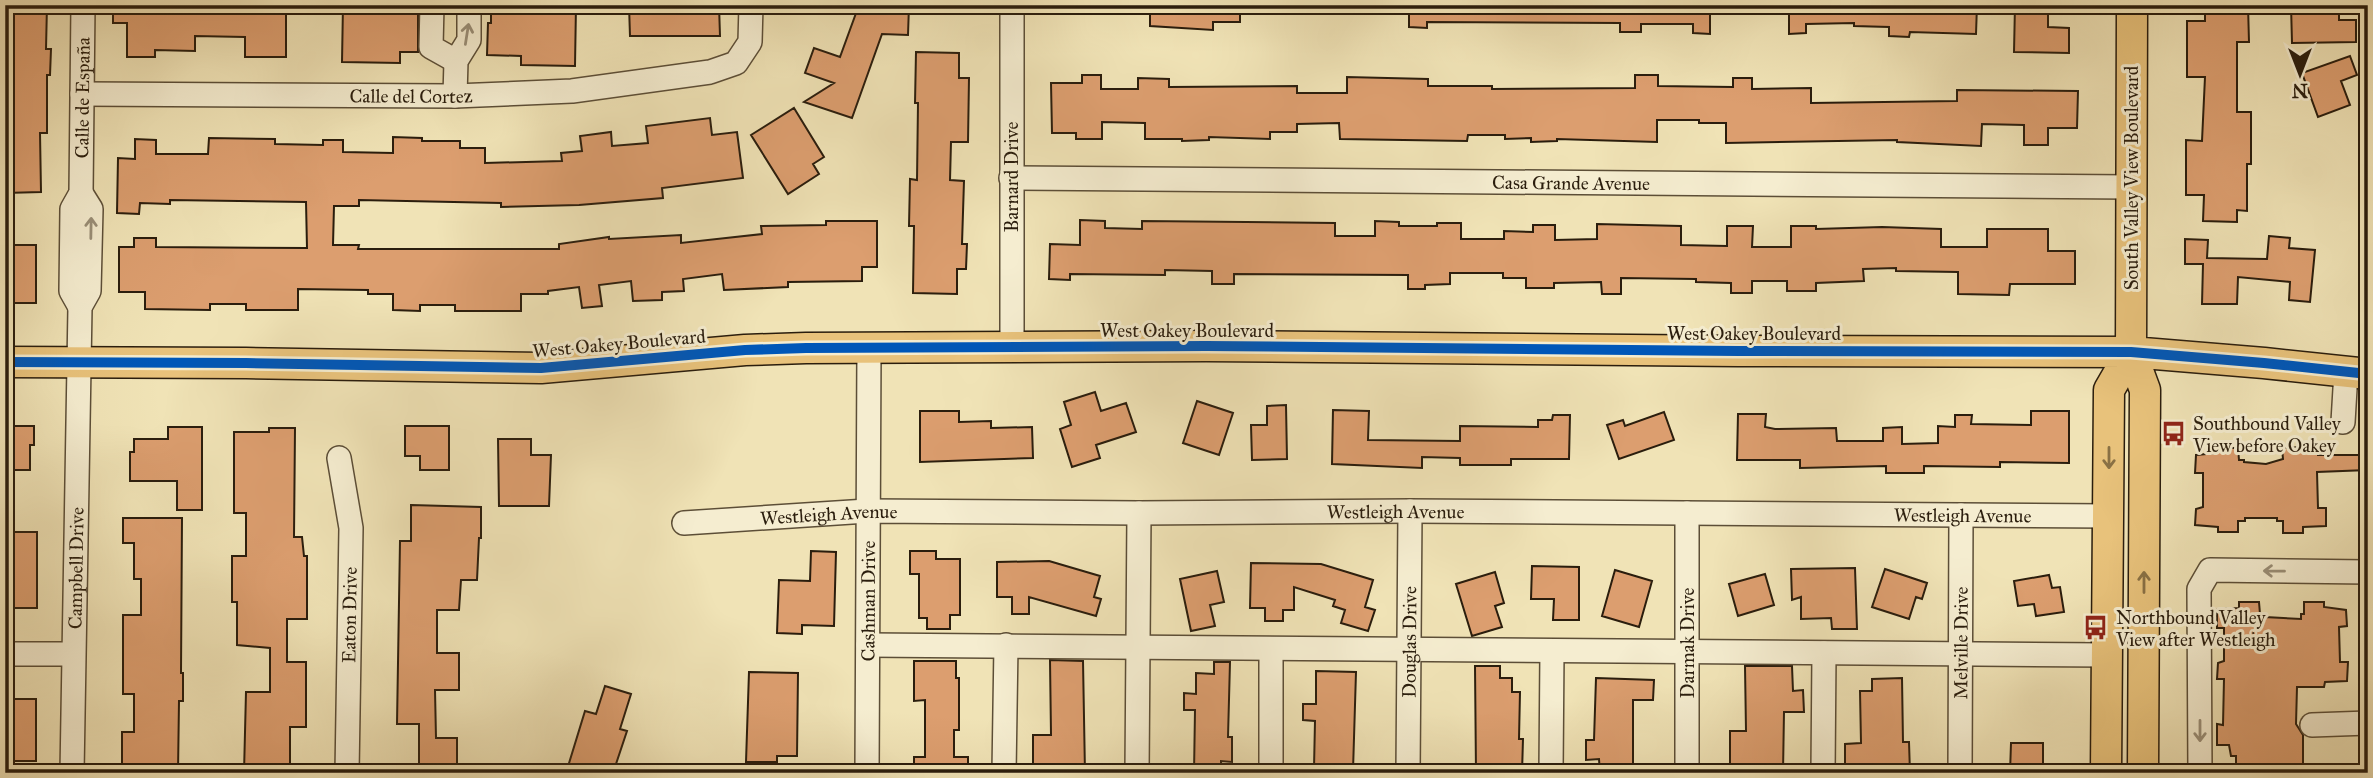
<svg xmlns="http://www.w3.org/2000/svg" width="2373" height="778" viewBox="0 0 2373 778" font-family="'IM FELL Great Primer',serif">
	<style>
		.building { fill: #dc9e6f; stroke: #2a1d0d; stroke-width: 2 }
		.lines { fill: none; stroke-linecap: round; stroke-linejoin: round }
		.minor-casing { stroke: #5c4e37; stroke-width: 26 }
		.major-casing { stroke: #2a1d0d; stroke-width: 33 }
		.minor { stroke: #f5edd0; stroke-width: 23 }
		.major { stroke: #e8c27b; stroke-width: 30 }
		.cycleway-casing { stroke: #f5edd0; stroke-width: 15 }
		.cycleway { stroke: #0057b8; stroke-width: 10 }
		.oneway { stroke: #9a8f78 }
		.oneway2 { stroke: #897044 }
		.labels { text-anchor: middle; stroke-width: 6; stroke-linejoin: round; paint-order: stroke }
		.street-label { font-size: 19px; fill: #2a1d0d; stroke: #f5edd0 }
		.poi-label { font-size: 19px; fill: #2a1d0d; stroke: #f5edd0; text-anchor: start }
	</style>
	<rect width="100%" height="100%" fill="#f0e3b6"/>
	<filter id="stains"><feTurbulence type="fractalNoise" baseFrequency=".00286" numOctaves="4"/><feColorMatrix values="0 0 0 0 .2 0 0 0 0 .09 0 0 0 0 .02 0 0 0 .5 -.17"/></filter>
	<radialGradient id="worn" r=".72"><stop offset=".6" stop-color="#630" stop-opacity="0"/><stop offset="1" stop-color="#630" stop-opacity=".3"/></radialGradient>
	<path class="building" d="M5 5H47L46 49H51L50 75H47V133H40L41 192 5 193Z
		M113 5H286V57H245V37L195 36V51L155 50V57H127V23H113Z
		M343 5H418V52H400V63L342 62Z
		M491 5H576L575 66 521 65V56L487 55 488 23H491Z
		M629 5H719L720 36H630Z
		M859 5H909L908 35 882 34 852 118 804 102 834 83 805 73 814 48 840 57Z
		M1150 5H1240V22H1213V30L1150 26Z
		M1409 5H1710V34L1693 33V24H1641V32H1620V23L1427 22V28L1409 27Z
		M1789 5H1977L1976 34 1910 32 1909 37 1889 36V27L1854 26V23L1806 24V33L1789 34Z
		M2015 5H2048V27L2069 28V53L2014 52Z
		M2205 5H2248L2249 42H2237V112H2251V164H2247V211L2237 210V222L2203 221 2204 195H2186V140L2202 141 2205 77H2187V21H2205Z
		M2291 5H2339V20H2356V42L2292 43Z
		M916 52 959 53V78H969L968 142H951L950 180 964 181 962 244H967L966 269H957V294L913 293 914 226H909L910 179 917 180 918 103H915Z
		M2350 56 2357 75 2341 81 2350 105 2318 117 2302 73Z
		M1082 75H1101V89H1138V78L1169 79V87L1297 86V93H1347V77L1428 79V86H1492V89L1635 88V75H1658V86L1733 87V78H1752V89L1811 88V103L1957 101V90L2078 91 2077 128H2048V145H2024V125L1982 124 1981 146 1897 142V140L1726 143V123H1699V120H1657V142L1557 139V141L1531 142V138L1505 139V135H1468L1467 141 1340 139 1339 123 1297 124V132H1270V139L1209 137V140L1182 141V139H1145V123L1102 122V139H1076V133H1052L1051 83H1082Z
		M794 108 824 157 813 164 819 174 788 194 751 135Z
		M710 118 712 135 737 132 743 178 662 188 663 198 579 205 501 207V203L359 200V206H334L333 245H359L358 249H559V244L609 237V239L681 235V243L762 234 761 226 826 225V221H877V267H862V281L788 282V287L724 290 722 274 683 279 684 291 662 292V300L633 301 631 281 599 285 602 306 582 308 579 287 548 291V294H521V311H455V305H420V311L393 310V294H368V290L298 289V310H246V304H210V310L145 309V292H119V247H134V238H156V247L307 248 306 202 170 200V204L140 203 139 214 117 213 118 158 135 159V139L156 140V154H208L209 138 275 139V144L323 145V140H343V152L393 153V137L422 138V141H460V148H485V163L562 161 561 153 582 151 580 136 611 132 612 146 648 143 646 126Z
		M1080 220 1105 221V228L1142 229V221L1335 223V236H1375V221L1399 222V226H1437V223H1461V239H1504V231L1533 232V225H1555V240L1597 239V224L1681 226V245L1727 246V226H1753L1752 247H1791V226H1816V229L1882 227 1941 229V247H1987V229H2048V251H2075V284H2010L2009 295 1958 294V272L1896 271V268L1863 269 1864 281 1816 283V291H1787V281H1752V293H1731V283L1696 282V279L1621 278V294H1602L1601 282 1554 283V288H1526V278H1503V273H1450V284L1425 285V289H1408V275L1234 274V284H1212V271L1165 270V275L1070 274V280L1049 279 1050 244 1080 245Z
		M2269 236 2290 238 2289 248 2315 250 2310 302 2289 300 2290 282 2238 277 2237 304H2202L2203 264H2185V239L2208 240 2207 258 2267 259Z
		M12 245H36V303H5V246Z
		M1095 392 1101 411 1126 403 1136 432 1096 445 1100 458 1072 467 1060 429 1071 425 1064 402Z
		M1197 401 1233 413 1219 455 1183 443Z
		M1286 405 1287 459 1252 460 1251 425H1267V406Z
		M1333 410 1369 411 1368 440 1460 441V426L1538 427V420H1552L1553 415H1570L1569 459H1511V465H1460V458L1422 457V468L1332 464Z
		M920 411H959V422L991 421V428L1032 427 1033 458 920 462Z
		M2031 411H2069V463L2000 462V467L1924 466V473H1886V466L1800 468V460H1737L1738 414H1766L1765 427 1775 429 1836 428 1837 441H1883V428L1902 427V444L1938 443V426L1955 427V415H1972L1971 424 2031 425Z
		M1664 412 1674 440 1619 459 1607 425 1623 420 1625 426Z
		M5 426H34V445H30V470H5Z
		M405 426H449V470H420V456H405Z
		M168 427H202V510H177V481H130V452H134V439H168Z
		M269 428H295L294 537H302L304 556H307V619H287V662H306V727H290V773H244L246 692H270V648L237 645V602H232V556H246V513H234V432H269Z
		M498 439H531V455H551L549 506H499Z
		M2303 447V453H2318V455H2368V470L2317 472 2318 508H2326V526L2303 527V533H2283V521H2277V518H2245V521H2238V532H2218V527L2195 525 2196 509 2203 507V473H2195L2196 455 2217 453 2218 448H2238L2239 460H2244V462L2266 464 2283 459 2282 448Z
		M411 505 481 507V538H479L477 580H461L459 610H437V653H459V690H435L436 738H457V773H419V724H397L400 541H411Z
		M123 518H182L181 673H183V701H179L178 773H141V767H122V732H134V694H123V615H141V579H134V543H123Z
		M13 532H37V608H11V598H5V576H13Z
		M811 551 836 552 834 626 802 625V634L777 633 779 580 810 581Z
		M910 551H936V559H960V615H950V629H927V618H919V574H910Z
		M1049 561 1100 576 1094 597 1101 599 1096 616 1029 597V614H1012V597H997V562Z
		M1251 563 1321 564 1373 580 1365 607 1375 610 1368 631 1341 623 1345 610 1333 606 1335 600 1294 587V610H1283V621H1265V608H1250Z
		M1532 566 1579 567V620H1553L1554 599H1531Z
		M1855 568 1857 629H1832L1831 618 1801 619V597L1792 600 1791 569Z
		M1885 569 1927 583 1922 599 1916 597 1909 619 1872 607Z
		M1615 570 1652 581 1639 627 1602 616Z
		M1217 571 1224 602 1210 605 1215 626 1191 631 1180 579Z
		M1495 572 1504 603 1495 606 1502 627 1472 636 1456 584Z
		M1765 574 1774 605 1738 616 1729 584Z
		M2049 575 2052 588 2060 587 2064 612 2036 616 2034 604 2018 606 2014 581Z
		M2239 602H2259L2260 614H2265V617L2301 619V614H2304V602H2324V607L2346 610 2347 626 2339 627 2340 662H2348L2347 681 2325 682 2324 687H2297L2296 724 2303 735V773H2236V756H2231L2229 745H2217V724L2223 725 2224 679H2217L2218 663 2224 661V628H2217V609L2239 608Z
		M1050 660 1083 661 1085 773H1033V735H1051Z
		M914 661H956V678H959V730H954V757H968V773H914V757H925V700L914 701Z
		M1214 662H1230L1228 737H1232V762L1221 761V773H1194L1195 710H1184V693L1196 694V673L1214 674Z
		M1475 666H1500V678H1512V692H1520L1519 739H1523L1522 773H1476Z
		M1745 666H1792L1793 691 1803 690 1804 712H1784L1783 773H1730V731H1746Z
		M1316 671 1356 672 1353 771 1320 773V768H1314L1315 721 1303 720V704H1316Z
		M749 672 798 673 797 756H777V762H746Z
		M1596 678 1654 680 1653 700H1633V773H1600L1599 759 1586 760V740H1594Z
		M1902 678 1903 742H1909L1910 773H1862V764H1845V744L1861 743 1860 691H1872V679Z
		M605 686 631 694 620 729 627 731 613 773H566L585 711 596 714Z
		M5 699H36V761H5Z
		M2011 743H2043V773H2010Z"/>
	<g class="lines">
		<defs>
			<g id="minor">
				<path d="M432 5 431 47 456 61"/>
				<path d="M1012 5V348"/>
				<path id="s1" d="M82 94 455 96 572 91 710 72 736 63 750 42 751 5"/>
				<path d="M455 96 456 61 469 40V5"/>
				<path id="s2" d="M1011 178 2131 187"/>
				<path id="s3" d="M80 307 71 291 72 209 81 193 83 5"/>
				<path d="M2343 422 2346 372"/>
				<path d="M339 458 351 528 347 773"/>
				<path id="s4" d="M684 523 867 511 1139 513 1410 511 2109 516"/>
				<path d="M868 645 2107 655"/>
				<path d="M1271 649V773"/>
				<path d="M5 654H72"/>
				<path d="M2312 725 2368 723"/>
				<path id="s5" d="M72 773 80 307 89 291 91 209 81 193"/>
				<path id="s6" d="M867 773 869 347"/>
				<path d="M1004 773 1006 645"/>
				<path d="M1137 773 1139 513"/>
				<path id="s7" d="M1408 773 1410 511"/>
				<path d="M1551 773 1552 651"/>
				<path d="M1687 773V513"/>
				<path d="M1823 773 1824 653"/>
				<path id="s8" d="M1960 773 1961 515"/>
				<path d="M2200 773 2199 589 2210 570 2368 572"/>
			</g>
			<path id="major" d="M2132 5 2131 352 2145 390 2143 773
				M5 362 246 363 541 368 745 350 806 348 1206 346 1738 351 2131 352 2264 363 2368 374
				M2106 773 2109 390 2131 352"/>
		</defs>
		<use href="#minor" class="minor-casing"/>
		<use href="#major" class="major-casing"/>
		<use href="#minor" class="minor"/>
		<use href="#major" class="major"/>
		<defs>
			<path id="cycleway" d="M5 362 246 363 541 368 745 350 806 348 1206 346 1738 351 2131 352 2264 363 2368 374"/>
		</defs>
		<use href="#cycleway" class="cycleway-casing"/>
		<use href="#cycleway" class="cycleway"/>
	</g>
	<defs><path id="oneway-shaft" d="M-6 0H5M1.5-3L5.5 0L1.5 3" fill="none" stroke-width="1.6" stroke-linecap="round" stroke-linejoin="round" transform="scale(1.75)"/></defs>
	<g class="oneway">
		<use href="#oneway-shaft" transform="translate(467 34) rotate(-81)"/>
		<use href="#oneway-shaft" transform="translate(91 228) rotate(-89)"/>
		<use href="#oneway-shaft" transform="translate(2274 571) rotate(-179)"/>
		<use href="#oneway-shaft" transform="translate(2200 731) rotate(90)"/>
	</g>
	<g class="oneway2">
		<use href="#oneway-shaft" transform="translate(2109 458) rotate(90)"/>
		<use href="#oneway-shaft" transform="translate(2144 582) rotate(-90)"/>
	</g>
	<defs>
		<symbol id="bus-bare" viewBox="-9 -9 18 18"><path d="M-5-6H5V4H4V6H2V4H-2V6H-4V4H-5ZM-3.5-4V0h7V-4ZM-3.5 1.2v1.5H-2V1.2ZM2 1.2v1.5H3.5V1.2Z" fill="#8f2418" stroke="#f5edd0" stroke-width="2.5" paint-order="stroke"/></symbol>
	</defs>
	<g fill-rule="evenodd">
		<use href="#bus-bare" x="2156" y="416" width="35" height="35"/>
		<use href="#bus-bare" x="2078" y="610" width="35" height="35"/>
	</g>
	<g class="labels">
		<g class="street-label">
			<text dy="7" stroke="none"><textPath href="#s1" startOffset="329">Calle del Cortez</textPath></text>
			<text dy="7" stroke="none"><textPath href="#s3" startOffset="214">Calle de España</textPath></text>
			<text transform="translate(1011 177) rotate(-90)" y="7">Barnard Drive</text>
			<text transform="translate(2131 178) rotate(-90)" y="7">South Valley View Boulevard</text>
			<text dy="7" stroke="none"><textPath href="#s2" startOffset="560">Casa Grande Avenue</textPath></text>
			<text x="1187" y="337">West Oakey Boulevard</text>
			<text x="1754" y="340">West Oakey Boulevard</text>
			<text transform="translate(619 343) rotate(-5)" y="7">West Oakey Boulevard</text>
			<text dy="7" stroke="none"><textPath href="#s4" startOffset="712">Westleigh Avenue</textPath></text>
			<text dy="7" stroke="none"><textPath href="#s4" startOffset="145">Westleigh Avenue</textPath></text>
			<text dy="7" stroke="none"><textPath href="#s4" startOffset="1279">Westleigh Avenue</textPath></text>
			<text dy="7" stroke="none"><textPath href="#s5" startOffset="205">Campbell Drive</textPath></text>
			<text dy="7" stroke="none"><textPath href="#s6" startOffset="172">Cashman Drive</textPath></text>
			<text transform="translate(349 615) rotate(-89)" y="7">Eaton Drive</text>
			<text dy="7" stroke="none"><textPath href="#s7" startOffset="131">Douglas Drive</textPath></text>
			<text transform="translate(1687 643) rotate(-90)" y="7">Darmak Drive</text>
			<text dy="7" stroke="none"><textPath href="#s8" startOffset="130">Melville Drive</textPath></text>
		</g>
		<g class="poi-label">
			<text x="2193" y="430">Southbound Valley<tspan x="2193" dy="22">View before Oakey</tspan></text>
			<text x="2116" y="624">Northbound Valley<tspan x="2116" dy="22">View after Westleigh</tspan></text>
		</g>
	</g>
	<rect width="2373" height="778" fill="none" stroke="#f0e3b6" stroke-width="28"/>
	<rect x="7" y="7" width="2359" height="764" fill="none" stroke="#2a1d0d" stroke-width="3.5"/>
	<rect x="14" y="14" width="2345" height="750" fill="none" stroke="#2a1d0d" stroke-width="2"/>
	<g transform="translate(2300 74) rotate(180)" stroke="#f5edd0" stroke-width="5" paint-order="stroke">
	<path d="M0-5L12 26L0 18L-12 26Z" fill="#2a1d0d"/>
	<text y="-10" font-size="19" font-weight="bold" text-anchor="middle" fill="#2a1d0d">N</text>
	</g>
	<rect width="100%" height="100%" filter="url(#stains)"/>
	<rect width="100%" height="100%" fill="url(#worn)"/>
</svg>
